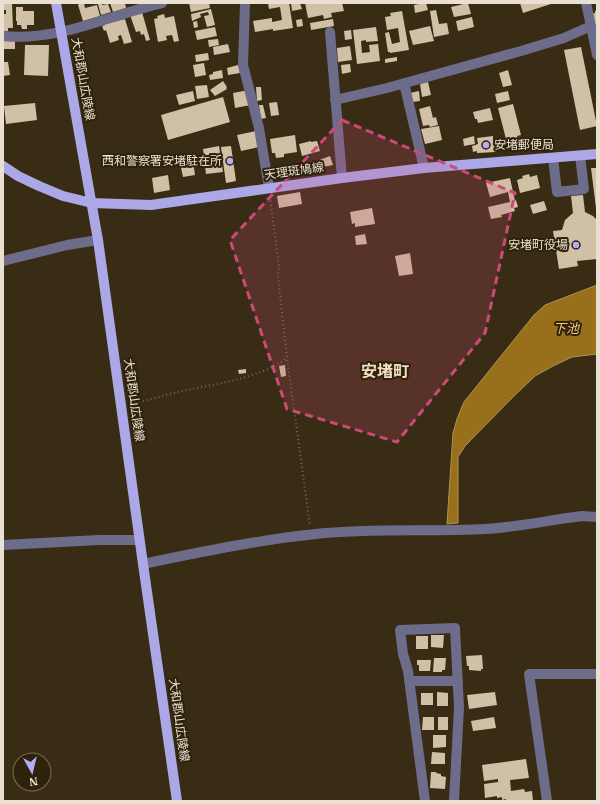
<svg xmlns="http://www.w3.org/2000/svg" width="600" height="804" viewBox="0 0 600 804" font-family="'IBM Plex Serif','Noto Sans JP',serif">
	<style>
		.water { fill: #98701c; stroke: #b09253 }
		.building { fill: #d0c0a5 }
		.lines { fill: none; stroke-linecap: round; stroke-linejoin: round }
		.path { stroke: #786c58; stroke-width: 2; stroke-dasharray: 1 3; stroke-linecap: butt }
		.minor { stroke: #6e6c8b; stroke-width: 10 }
		.major { stroke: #aca8e8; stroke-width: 10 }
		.marked { fill: #cc4a79; fill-opacity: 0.2; stroke: #cc4a79; stroke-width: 3; stroke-dasharray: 8 5; stroke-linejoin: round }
		.poi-dot { fill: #b3adf9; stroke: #2f220b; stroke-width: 1.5 }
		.labels { text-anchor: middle; stroke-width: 4; stroke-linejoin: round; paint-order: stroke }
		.street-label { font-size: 12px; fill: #e9e0d2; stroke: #2f220b }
		.poi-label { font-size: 12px; fill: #e9e0d2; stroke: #2f220b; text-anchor: end }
		.water-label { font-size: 13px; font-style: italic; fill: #f7c97a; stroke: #2f220b }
		.district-label { font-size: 16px; font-weight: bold; fill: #f0dfc3; stroke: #2f220b }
	</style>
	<rect width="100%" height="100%" fill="#392c15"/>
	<path class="water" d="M597 285V354L572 357 553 366 535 376 514 396 465 446 458 457V523L447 524 453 433 457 419 464 402 534 315 545 305Z"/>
	<path class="building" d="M3 3H12L13 28H8V31H3V14H6V10H3Z
		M80 3H84L85 8 97 5 100 16 83 21 78 5Z
		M102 3V5L108 4 111 12 101 15 98 4Z
		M110 3H125L126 8 113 12Z
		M189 3H209L210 8 191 12Z
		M268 3H289L293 28 273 31V29L255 32 253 21 272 18V22L282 20 280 7 269 9Z
		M291 3H300L302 9 292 11Z
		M305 3H342L344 11 331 13 332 17 324 19 323 15 308 18Z
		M424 3H426L428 10 415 13 414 5Z
		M468 3 471 14 454 17 451 7Z
		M520 3H554L523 13Z
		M16 7H23V11H34V25H27V29H22L21 25H17V21H16Z
		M211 9 215 25 207 27 204 16 209 15 208 12 200 14 201 17 192 21 191 14Z
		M436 10 439 24 447 23 449 34 434 37 430 11Z
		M597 10V29L591 14 595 13V11Z
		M402 11 409 50 390 53V52H388L385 33 389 32 392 44 400 42 398 28 387 30 385 17 391 16 390 13Z
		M142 12 150 40 146 41 144 34 141 35 140 31 136 32 130 15Z
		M164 14 165 18 174 16 179 41 174 42 172 35 166 36 167 40 158 42 154 19 158 18 157 16Z
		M472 17 474 27 458 31 456 21Z
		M125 19 132 42 124 44 121 35 118 36 119 40 110 43 106 30 104 31 102 26 105 25V23H109Z
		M302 19 303 26 297 27 296 20Z
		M333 19 334 26 311 30 310 23Z
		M197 21 198 27 194 28 193 22Z
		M430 26 434 41 413 45 409 31Z
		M215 27 217 36 197 40 195 31Z
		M376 27 378 41 366 42V40L361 41 362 53 370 52 369 45 378 44 380 61 357 64 353 30Z
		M351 30 352 39 345 40 344 31Z
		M218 39 219 45 209 47 208 40Z
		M3 40 15 41V49H3Z
		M228 44 230 52 214 55 213 47Z
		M25 45H49L48 76 24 75Z
		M350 46 352 60 338 62 337 48Z
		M581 47 597 126 580 130 564 50Z
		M208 53 209 60 196 62 195 55Z
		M397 57V61L385 63V59Z
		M3 62H8L10 75 3 76Z
		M204 63 206 75 195 77 193 65Z
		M350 64 351 72 342 74 341 65Z
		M238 65 240 73 228 75 227 68Z
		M222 70 223 78 210 80 209 75 213 74V72Z
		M508 70 512 85 503 87 499 73Z
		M223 81 227 87 226 88 227 89 215 96 210 90Z
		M428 82 431 95 422 97 420 84Z
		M207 85 209 97 197 99 195 86Z
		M256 87H261L262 100 257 101Z
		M249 90 251 105 235 108 233 93Z
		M193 91 195 101 179 105 176 95Z
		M419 91 420 101 412 102 410 93Z
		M508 91 510 100 497 103 495 94Z
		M223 97 230 122 168 140 161 115Z
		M277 102 279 115 271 116 269 103Z
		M35 103 37 120 6 124 4 106Z
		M513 104 521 135 517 136 518 139 510 141 509 138 506 139 498 108Z
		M259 105H263L266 118 261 119Z
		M430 106 433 118 436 117 438 125 430 127 429 125 423 126 419 109Z
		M490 108 493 120 478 123 477 119H475L473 112Z
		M439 126 442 140 425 144 421 129Z
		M256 131 259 147 241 151 237 135Z
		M295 135 297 152 284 154V157L276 158 275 153H272L270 139Z
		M474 136 475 144 464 146 463 139Z
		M493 136V142H495L496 152 477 153V151L473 152 472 146 478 144 477 138Z
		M311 141V142L317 141 320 151 302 156 299 144Z
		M219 146 223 172 206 174 203 149Z
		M231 146 236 181 226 183 221 147Z
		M330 156 333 165 313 169 311 163Z
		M193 161 195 175 183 177 180 163Z
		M297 164 299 174 289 175 288 166Z
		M591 168H597V208H596Z
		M529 174 530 177 537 175 540 188 520 193 517 180 523 178 522 176Z
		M168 175 170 190 154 193 152 178Z
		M510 178 515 201 516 200 518 207 514 208 515 211 501 215 502 217 491 219 488 207 510 202 508 192 490 197 486 183Z
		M300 192 302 204 279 208 277 196Z
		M583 195 585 212 593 216 597 220V259L577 261 578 266 559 269 553 231 562 230 565 220 573 213 571 196Z
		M544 201 547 210 533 214 530 205Z
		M372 208 375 224 355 227V223L352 224 350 212Z
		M365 234 367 244 356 245 355 236Z
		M410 253 413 274 399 276 395 256Z
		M285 365 286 376 281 377 279 366Z
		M246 369V373L239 374 238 370Z
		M431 635H444L443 648 431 647Z
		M416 636H428V649H416Z
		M482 655 483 669H481V671L469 670V666H467L466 656Z
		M434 658H446L445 670H442V672H433Z
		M417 660H431L430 671H419V665H417Z
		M437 692 448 693V706H437Z
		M495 692 497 705 469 709 467 695Z
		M421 693H433V705H421Z
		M423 717H434V730H422Z
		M438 717H448V730H438Z
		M494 717 496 728 473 731 471 721Z
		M433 735H446V747L433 748Z
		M432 752 445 753V764H431Z
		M526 759 529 778 510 780 511 791 524 789 525 792 532 791 533 801H506V799L502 800V797L497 798V796L485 798 484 784 498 782V779L484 781 482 765Z
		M431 772H436V773L441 774V776L446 777 445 789 430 788Z"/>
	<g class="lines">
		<path class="path" d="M270 197 279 266 278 276 287 358 310 526
			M131 403C147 401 163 395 178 392 212 384 260 379 287 358"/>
		<path class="minor" d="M245 3 243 65 259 128 269 188
			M586 3 591 26
			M330 32 342 178
			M3 36C58 42 109 15 162 3
			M404 83 424 168
			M335 100 387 88 521 51 564 38 591 26 597 55
			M553 158 557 192 584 189 580 156
			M3 261 67 245 98 240
			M3 545 99 540H139
			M143 564C200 552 258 540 316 534 372 528 429 532 486 529 518 527 550 520 582 516L597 517
			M409 681H458
			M425 801 408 671 403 654 400 630 455 628 459 707 454 801
			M547 801 529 674H597"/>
		<path class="major" d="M56 3 98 240 143 564 177 801
			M3 166 18 176 39 186 63 196 92 203 151 205 342 178 424 168 597 154"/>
	</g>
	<path class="marked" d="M342 120 515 193 485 333 397 442 287 409 230 240Z"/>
	<g class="poi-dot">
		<circle cx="486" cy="145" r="4"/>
		<circle cx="230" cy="161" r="4"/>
		<circle cx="576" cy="245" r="4"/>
	</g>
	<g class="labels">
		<g class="street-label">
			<text transform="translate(83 79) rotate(80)" y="4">大和郡山広陵線</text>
			<text transform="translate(294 171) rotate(-8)" y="4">天理斑鳩線</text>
			<text transform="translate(134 400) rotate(82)" y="4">大和郡山広陵線</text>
			<text transform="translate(179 720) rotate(82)" y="4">大和郡山広陵線</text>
		</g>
		<g class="poi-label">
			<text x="494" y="149" text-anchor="start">安堵郵便局</text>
			<text x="222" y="165">西和警察署安堵駐在所</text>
			<text x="568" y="249">安堵町役場</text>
		</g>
		<g class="water-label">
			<text x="566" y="333">下池</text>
		</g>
		<g class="district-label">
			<text x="385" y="377">安堵町</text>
		</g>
	</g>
	<rect width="600" height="804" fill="none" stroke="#e9e0d2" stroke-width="8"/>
	<g transform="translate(32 772) rotate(172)"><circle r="19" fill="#2f220b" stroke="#796e5b"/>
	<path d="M0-3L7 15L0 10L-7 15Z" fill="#b3adf9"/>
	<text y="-6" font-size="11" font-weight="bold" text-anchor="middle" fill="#e9e0d2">N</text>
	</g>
</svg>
